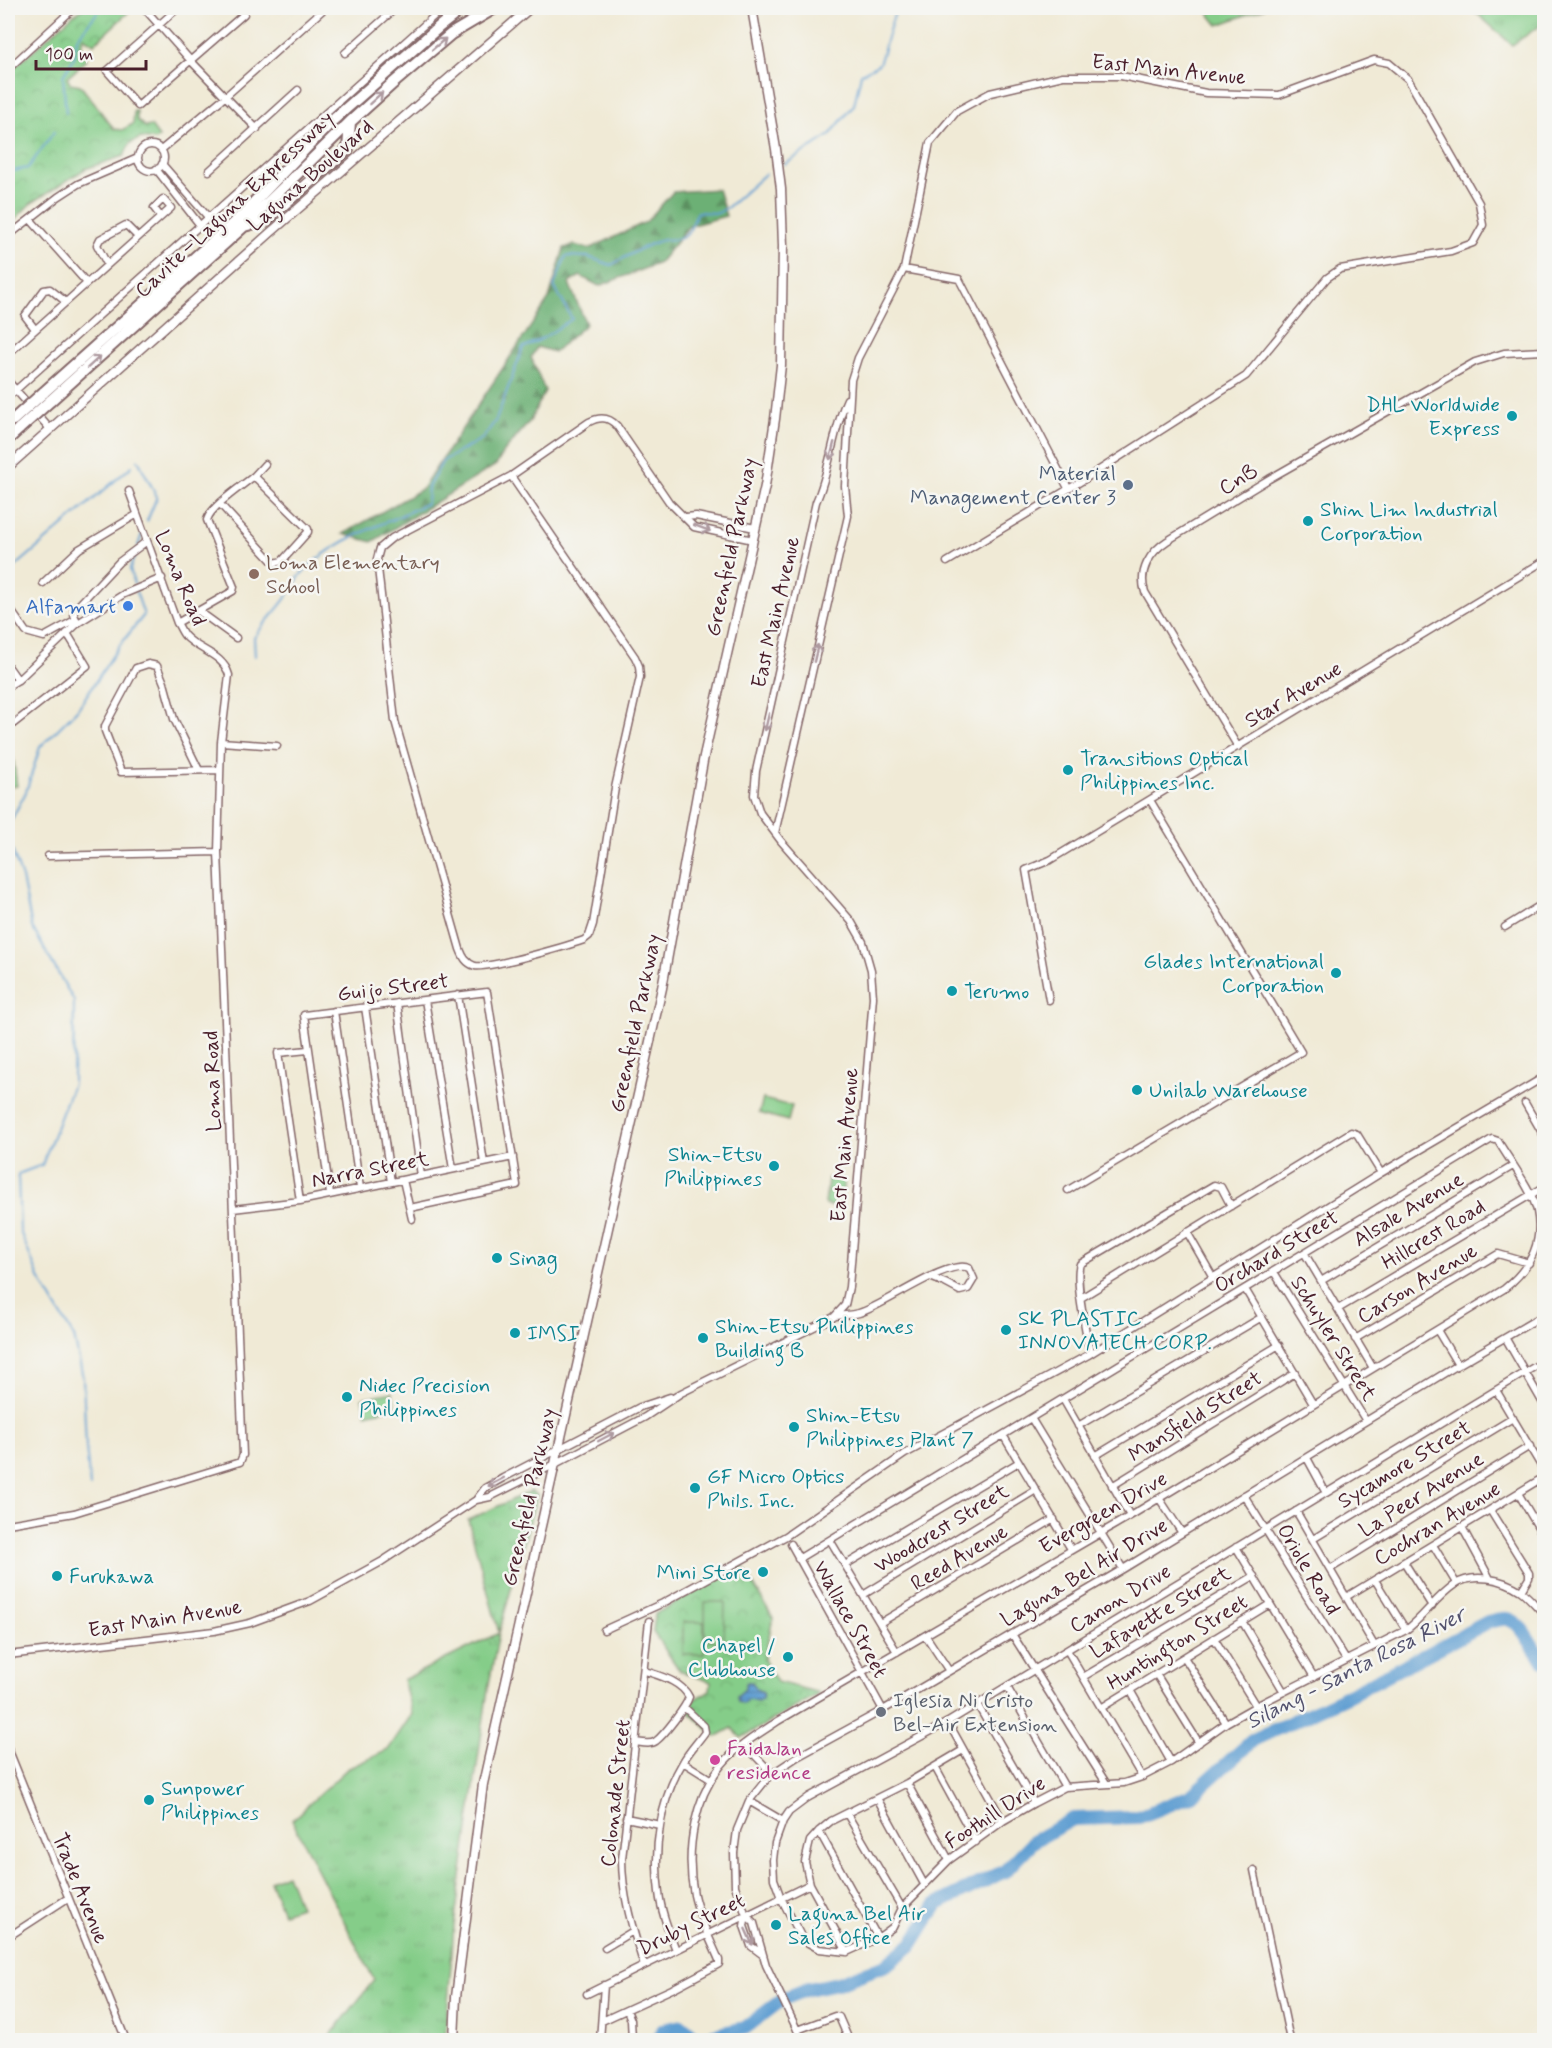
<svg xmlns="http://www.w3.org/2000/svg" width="1552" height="2048" viewBox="0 0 1552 2048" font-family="Mynerve,sans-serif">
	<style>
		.grass { fill: url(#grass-tufts); stroke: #68765a; stroke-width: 1.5 }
		.forest { fill: url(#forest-firs); stroke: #5b6850; stroke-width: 1.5 }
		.park { fill: url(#park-crowns); stroke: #68765a; stroke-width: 1.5 }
		.pitch { fill: #85cd89; stroke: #68765a; stroke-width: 1.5 }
		.water { fill: url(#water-rules); stroke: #565f7e; stroke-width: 1.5 }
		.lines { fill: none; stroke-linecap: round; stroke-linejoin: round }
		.stream { stroke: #619fd2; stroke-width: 2 }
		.river { stroke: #619fd2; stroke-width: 14 }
		.street-casing { stroke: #846667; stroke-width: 9 }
		.secondary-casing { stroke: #846667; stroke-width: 11 }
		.highway-casing { stroke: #846667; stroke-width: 14 }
		.street { stroke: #fff; stroke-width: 6 }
		.secondary { stroke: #fff; stroke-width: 8 }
		.highway { stroke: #fff; stroke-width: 10 }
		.highway-bridge-casing { stroke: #846667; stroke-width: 14; stroke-linecap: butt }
		.highway-bridge { stroke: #fff; stroke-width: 10 }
		.oneway { stroke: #ae9aa0 }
		.culture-dot { fill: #0f9aa8; stroke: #f6f6f2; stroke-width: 2 }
		.service-dot { fill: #5c6f8a; stroke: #f6f6f2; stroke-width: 2 }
		.education-dot { fill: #8d6e63; stroke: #f6f6f2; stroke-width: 2 }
		.shop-dot { fill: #3f7fe0; stroke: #f6f6f2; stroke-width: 2 }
		.worship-dot { fill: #6b7280; stroke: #f6f6f2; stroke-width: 2 }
		.hotel-dot { fill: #d1479c; stroke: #f6f6f2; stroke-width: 2 }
		.labels { text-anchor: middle; stroke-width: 5; stroke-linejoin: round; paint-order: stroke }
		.street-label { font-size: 21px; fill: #4a1f2b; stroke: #f6f6f2 }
		.culture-label { font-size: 21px; fill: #0d838f; stroke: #f6f6f2; text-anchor: start }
		.service-label { font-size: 21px; fill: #4e5e75; stroke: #f6f6f2; text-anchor: end }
		.education-label { font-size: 21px; fill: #785e54; stroke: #f6f6f2; text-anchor: start }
		.shop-label { font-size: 21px; fill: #366cbe; stroke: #f6f6f2; text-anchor: end }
		.worship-label { font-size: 21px; fill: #5b616d; stroke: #f6f6f2; text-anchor: start }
		.hotel-label { font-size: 21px; fill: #b23c85; stroke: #f6f6f2; text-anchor: start }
		.water-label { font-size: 22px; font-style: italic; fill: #53526e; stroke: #f6f6f2 }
	</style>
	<defs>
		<pattern id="grass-tufts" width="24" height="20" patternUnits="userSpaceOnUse" patternTransform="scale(1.5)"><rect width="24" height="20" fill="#85cd89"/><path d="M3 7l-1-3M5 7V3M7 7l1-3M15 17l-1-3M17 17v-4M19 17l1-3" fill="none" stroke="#74b076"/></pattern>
		<pattern id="forest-firs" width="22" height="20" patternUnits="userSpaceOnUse" patternTransform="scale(1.5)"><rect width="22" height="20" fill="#6cb075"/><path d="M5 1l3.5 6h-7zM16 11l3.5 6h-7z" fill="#5b8f60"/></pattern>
		<pattern id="park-crowns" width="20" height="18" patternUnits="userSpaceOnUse" patternTransform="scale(1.5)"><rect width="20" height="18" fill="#85cd89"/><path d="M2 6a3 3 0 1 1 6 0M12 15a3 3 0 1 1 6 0" fill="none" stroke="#74b076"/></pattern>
		<pattern id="water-rules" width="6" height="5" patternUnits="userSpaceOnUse" patternTransform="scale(1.5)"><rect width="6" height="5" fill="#619fd2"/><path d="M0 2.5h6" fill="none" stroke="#5281ab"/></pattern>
	</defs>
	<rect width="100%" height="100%" fill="#f6f6f2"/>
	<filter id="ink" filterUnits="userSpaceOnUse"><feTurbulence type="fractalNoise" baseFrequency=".0167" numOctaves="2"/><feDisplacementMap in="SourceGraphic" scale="12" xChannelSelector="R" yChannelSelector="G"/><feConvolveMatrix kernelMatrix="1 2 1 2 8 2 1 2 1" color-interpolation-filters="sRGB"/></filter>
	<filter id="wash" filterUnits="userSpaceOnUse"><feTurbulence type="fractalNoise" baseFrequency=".008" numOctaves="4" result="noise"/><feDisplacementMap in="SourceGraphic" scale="24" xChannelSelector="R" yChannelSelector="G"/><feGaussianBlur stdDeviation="1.35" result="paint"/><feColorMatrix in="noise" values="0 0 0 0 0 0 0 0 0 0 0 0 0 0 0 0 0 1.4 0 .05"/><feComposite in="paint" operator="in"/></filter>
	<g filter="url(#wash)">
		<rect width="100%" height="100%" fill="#f0ead6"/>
		<path class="grass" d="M1204 8H1265L1218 25Z
			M1471 8H1544V23L1512 45Z
			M531 1491 537 1495 499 1633 488 1689 454 1926 445 2040H327L374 1980 292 1820 347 1769 388 1750 412 1714 403 1680 499 1633 468 1520Z"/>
		<path class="forest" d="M718 189 726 216 689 226 659 263 599 286 580 276 569 283 586 324 554 352 537 347 531 357 545 391 530 421 504 452 496 465 372 542 343 534 422 489 549 299 564 248 574 245 589 249 646 222 673 192Z"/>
		<path class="park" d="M85 8H133L94 44 83 37 81 48 87 60 67 78 70 83 80 85 114 129 122 130 133 124 134 111H137V120L145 127 151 126 159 137 155 140 141 138 130 143 124 156 85 169 30 204 8 227V73L73 15Z
			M742 1565 773 1618 764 1659 768 1667 766 1674 773 1675 777 1682 817 1692V1695L741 1738 732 1728 716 1737 687 1710 693 1701 710 1690 711 1682 680 1671 653 1632 655 1614Z"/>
		<path class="pitch" d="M13 757 17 786 8 787V758Z
			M763 1099 792 1106 788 1121 759 1113Z
			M828 1178 844 1180 841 1207 825 1205Z
			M392 1392 396 1407 366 1414 362 1398Z
			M705 1602H725L724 1641H705Z
			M683 1622H704V1654H683Z
			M287 1874 300 1907 283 1913 270 1881Z"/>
		<path class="water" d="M747 1682H752L755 1688 763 1693 762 1700 758 1701 749 1699 743 1704 738 1702 737 1696 745 1689V1685Z"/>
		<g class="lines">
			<path class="stream" d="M66 113 63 76 74 58 77 38 97 13 99 8
				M785 164 829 136 854 105 861 74 879 64C886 45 889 26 897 8
				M8 172 28 168 54 132
				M138 460 157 497 147 521
				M138 546 142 534
				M8 573 132 466
				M134 584 130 569 135 554
				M255 656 254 638C263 624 275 613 285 599 292 590 296 580 303 572 336 537 386 525 427 503L428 487 443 461 483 438 496 420 523 348 543 338 572 319 554 286 566 256 588 257 611 265C627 257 645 244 663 240 672 238 677 242 685 236 693 229 692 220 698 212L718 213 728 207 765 174
				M8 826 26 792 40 747 77 710 119 646 144 615 136 592
				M8 839 22 878 32 927 74 1001 73 1084 42 1165 18 1174 20 1231 39 1278 74 1337 83 1378 86 1447 90 1487"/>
			<path class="river" d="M658 2040 663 2030 682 2026 697 2039 745 2028 783 1999 808 1989 838 1983 886 1965 912 1944 937 1904 1005 1871 1034 1841 1073 1819 1139 1817 1191 1796 1253 1740 1341 1699 1488 1622C1494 1621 1502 1618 1507 1619 1524 1622 1531 1649 1544 1661"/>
		</g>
	</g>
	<g filter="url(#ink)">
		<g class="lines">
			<defs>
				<path id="street" d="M144 8 191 61 257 129
					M178 8 107 71 138 106 244 14 238 8
					M345 53 396 8
					M8 69 74 8
					M138 158a13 13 0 1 1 26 0a13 13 0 1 1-26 0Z
					M161 150 227 95 325 8
					M162 164 208 217
					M156 169 199 224
					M209 171 298 90
					M30 219 87 283
					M8 240 12 233 58 197 78 184 138 158
					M107 264 97 245 100 239 126 225 138 237
					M904 269 959 279 1068 488
					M35 329 25 316 44 290 50 289 66 302
					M8 354 171 208 163 199 154 208 161 217
					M8 381 50 429
					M8 397 443 8
					M254 476 265 464
					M511 476 635 657 639 666 640 677 615 788 593 924 589 936 584 940C567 946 488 969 475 966 466 963 463 957 460 949L395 721 377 559 380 548 392 538 511 476 589 422C599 417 608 416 617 426L669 502 694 527 753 540
					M686 517 696 516 755 528
					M43 583 79 549 136 515
					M8 606 26 632 44 637 75 620
					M200 612 236 638
					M78 623 74 615V610L119 562 147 541
					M177 623 233 591 234 587 207 520C211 506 242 486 254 476L308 529V532L282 561 274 563 220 504
					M8 666 18 680
					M8 686 18 680 78 623 124 594 162 578
					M8 728 87 666 67 633
					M221 742 277 746
					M1238 747 1145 592C1138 571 1150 552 1167 541L1269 479 1475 362 1504 353 1544 351
					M199 770 174 719 164 683 157 666 148 664 136 668 105 726V731L121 772 220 770
					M775 833 848 516 845 486 851 380 858 358 904 269 930 143 957 111 990 93 1063 76H1121L1206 93 1279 95 1374 60 1389 63 1408 79 1479 203 1483 225 1473 243 1451 251 1340 269 1327 278 1246 376 1085 479 947 562
					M48 856 218 852
					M1505 927 1544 903
					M458 995 484 1163
					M425 1000 453 1169
					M1049 1000 1026 870 1050 860 1544 561
					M397 1003 421 1176
					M365 1007 391 1182
					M334 1011 360 1188
					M1525 1103 1544 1136
					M403 1180 412 1219
					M1068 1190 1301 1052 1150 800
					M330 1194 304 1015 487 992 517 1185 410 1208
					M300 1201 278 1053 308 1050
					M233 1209 300 1201 513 1157
					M1187 1232 1214 1279
					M1305 1254 1373 1368
					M1274 1272 1366 1421
					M1321 1281 1513 1166
					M1245 1289 1313 1404
					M1081 1298 1351 1132 1357 1134 1381 1173
					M1338 1309 1544 1187
					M835 1316C843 1315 851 1315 859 1313 883 1307 948 1258 969 1268L974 1279 968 1289 960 1291 945 1283 930 1277
					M1437 1330 1458 1365
					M1355 1339 1498 1254 1529 1263
					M1506 1339 1544 1405
					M1090 1354C1087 1335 1074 1280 1080 1264L1214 1185 1221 1187 1231 1206
					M1544 1361 948 1722 809 1797 789 1812 783 1821 775 1843 773 1860 774 1879 781 1898 803 1940 819 1949 847 1952 878 1938 893 1927 902 1908 949 1860 1003 1821 1034 1803 1065 1787 1124 1783 1142 1777 1171 1762 1226 1723 1256 1706 1406 1630C1424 1617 1436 1597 1454 1585 1473 1572 1503 1579 1521 1591 1529 1597 1537 1607 1544 1614
					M1496 1390 1544 1471
					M1063 1399 1130 1516
					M1031 1418 1123 1569
					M1078 1426 1262 1317
					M1003 1435 1071 1549
					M1095 1456 1279 1345
					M1307 1458 1326 1493
					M1112 1486 1295 1373
					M1518 1493 1544 1537
					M1244 1495 1346 1660
					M1159 1498 1182 1533
					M476 1500 485 1488 503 1478 640 1407 670 1397
					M1490 1510 1529 1573V1578L1521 1591
					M1296 1511 1374 1645
					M8 1524 74 1513 240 1462 243 1455 218 852 221 742 229 675C223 654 199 651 185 636 182 633 180 627 177 623L129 491
					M1462 1527 1489 1577
					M1313 1539 1513 1418
					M830 1540 897 1652
					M791 1544 883 1710
					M1433 1545 1456 1583
					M1236 1547 1314 1677
					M1404 1562 1432 1606
					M845 1565 1019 1462
					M1330 1569 1530 1446
					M1375 1580 1406 1630
					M863 1595 1036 1490
					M1346 1597 1544 1477
					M1242 1621 1284 1692
					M880 1623 1054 1519
					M604 1630 663 1603 786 1536 905 1454 1090 1354 1381 1173 1544 1077
					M1012 1634 1106 1783
					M926 1636 949 1671
					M1214 1638 1256 1706
					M1067 1650 1142 1777
					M8 1655 214 1631 250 1623 310 1601 381 1562 476 1500 490 1497 534 1475 645 1417 681 1393 834 1317 845 1305 849 1287 873 997 871 970 863 942 851 921 781 841 760 813 754 795 756 771 816 502C831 469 832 432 847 399
					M1184 1657 1226 1723
					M1156 1674 1199 1743
					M1083 1677 1254 1576
					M1007 1687 1065 1787
					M1130 1690 1171 1762
					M977 1704 1034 1803
					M1101 1708 1270 1604
					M948 1722 1003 1821
					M636 1742C643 1743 651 1745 656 1741 664 1735 686 1707 689 1697 681 1681 660 1676 645 1671
					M744 1744 765 1766 770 1775
					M8 1748 126 2040
					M683 1762 710 1779
					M935 1767 976 1842
					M907 1783 949 1860
					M877 1798 924 1884
					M749 1801 783 1821
					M847 1814 902 1908
					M626 1818 660 1825
					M819 1831 878 1938
					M1254 1870 1290 2040
					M746 1915 754 1923 766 1965 802 2040
					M8 1937 68 1898
					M605 1948 633 1931
					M676 1950C669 1931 661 1912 659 1892 653 1849 660 1800 683 1762 689 1751 698 1742 705 1732L704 1726 684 1707
					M847 1952 810 1884 805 1862 810 1841 819 1831 831 1821 907 1783 963 1750
					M763 1955 751 1946 744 1926 746 1915 735 1886 734 1853 737 1830 749 1801 770 1775 797 1757 883 1710 1123 1569 1458 1365 1544 1315
					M644 1966C633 1930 622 1896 622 1859L649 1621
					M587 1994 810 1884
					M627 2010 631 2020 632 2040
					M602 2021 672 1989 719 1964V1960C710 1939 699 1918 694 1895 685 1850 694 1794 726 1760 741 1744 760 1733 778 1721L1130 1516 1504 1289C1528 1270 1544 1244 1537 1211 1533 1191 1509 1160 1498 1141L1492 1139 798 1559
					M797 2030 835 2016 839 2017 849 2040
					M600 2040 604 1985"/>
				<path id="secondary" d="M8 467 270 233 530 8
					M454 2040 456 1997 483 1784 662 988 704 756 765 486 775 419 781 365 782 307 783 246 781 189 776 149 752 8"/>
				<path id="highway" d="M244 226 266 220 348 149 350 122
					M43 393 238 219 333 120 440 26 463 8
					M50 401 244 226 350 122 391 85 451 34 495 8
					M8 439 20 428"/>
			</defs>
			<use href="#street" class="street-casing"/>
			<use href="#secondary" class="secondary-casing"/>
			<use href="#highway" class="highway-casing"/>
			<use href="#street" class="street"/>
			<use href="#secondary" class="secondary"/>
			<use href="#highway" class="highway"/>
			<defs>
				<path id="highway-bridge" d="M13 420 43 393
					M20 428 50 401"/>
			</defs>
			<use href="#highway-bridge" class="highway-bridge-casing"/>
			<use href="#highway-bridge" class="highway-bridge"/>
		</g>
		<defs><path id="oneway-shaft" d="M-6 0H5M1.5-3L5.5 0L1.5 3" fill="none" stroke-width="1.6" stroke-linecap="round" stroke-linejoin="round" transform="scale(1.5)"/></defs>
		<g class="oneway">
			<use href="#oneway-shaft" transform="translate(439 44) rotate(-40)"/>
			<use href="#oneway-shaft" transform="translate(376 98) rotate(-42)"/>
			<use href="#oneway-shaft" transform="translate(94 362) rotate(-42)"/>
			<use href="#oneway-shaft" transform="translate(832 451) rotate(104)"/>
			<use href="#oneway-shaft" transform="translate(702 528) rotate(21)"/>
			<use href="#oneway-shaft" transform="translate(816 653) rotate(-77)"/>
			<use href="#oneway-shaft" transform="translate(767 722) rotate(103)"/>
			<use href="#oneway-shaft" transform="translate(606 1437) rotate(-28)"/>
			<use href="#oneway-shaft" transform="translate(496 1482) rotate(152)"/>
			<use href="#oneway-shaft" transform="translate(749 1937) rotate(66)"/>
		</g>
	</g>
	<g class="culture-dot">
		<circle cx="1512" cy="416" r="6"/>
		<circle cx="1308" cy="521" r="6"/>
		<circle cx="1068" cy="770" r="6"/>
		<circle cx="1336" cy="973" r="6"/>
		<circle cx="952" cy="991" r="6"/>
		<circle cx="1137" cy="1090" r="6"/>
		<circle cx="774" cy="1166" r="6"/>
		<circle cx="497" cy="1258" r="6"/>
		<circle cx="1006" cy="1330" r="6"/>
		<circle cx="515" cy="1333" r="6"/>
		<circle cx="703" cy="1338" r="6"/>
		<circle cx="347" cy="1397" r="6"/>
		<circle cx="794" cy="1427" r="6"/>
		<circle cx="695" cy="1488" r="6"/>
		<circle cx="763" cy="1572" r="6"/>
		<circle cx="57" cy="1576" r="6"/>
		<circle cx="788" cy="1657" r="6"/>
		<circle cx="149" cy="1800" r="6"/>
		<circle cx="776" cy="1925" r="6"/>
	</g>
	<circle class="service-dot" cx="1128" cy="485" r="6"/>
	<circle class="education-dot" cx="254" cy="574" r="6"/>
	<circle class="shop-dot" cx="128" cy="606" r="6"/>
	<circle class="worship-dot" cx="881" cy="1712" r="6"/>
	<circle class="hotel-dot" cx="715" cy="1760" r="6"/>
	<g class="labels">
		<g class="street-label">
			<text transform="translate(1169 69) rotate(6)" y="7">East Main Avenue</text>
			<text transform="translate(310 175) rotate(-41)" y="7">Laguna Boulevard</text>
			<text transform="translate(234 204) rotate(-43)" y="7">Cavite–Laguna Expressway</text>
			<text transform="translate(1238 479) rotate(-31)" y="7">CnB</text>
			<text transform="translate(731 547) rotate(-78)" y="7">Greenfield Parkway</text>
			<text transform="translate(181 578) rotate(67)" y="7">Loma Road</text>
			<text transform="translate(775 612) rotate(-77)" y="7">East Main Avenue</text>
			<text transform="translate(1293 694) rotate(-31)" y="7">Star Avenue</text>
			<text transform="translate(393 987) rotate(-7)" y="7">Guijo Street</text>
			<text transform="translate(635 1023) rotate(-78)" y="7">Greenfield Parkway</text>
			<text transform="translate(212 1081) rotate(-92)" y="7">Loma Road</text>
			<text transform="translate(844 1145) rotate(-85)" y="7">East Main Avenue</text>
			<text transform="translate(370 1169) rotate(-11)" y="7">Narra Street</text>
			<text transform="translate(1408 1209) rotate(-31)" y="7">Alsale Avenue</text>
			<text transform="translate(1433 1234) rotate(-31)" y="7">Hillcrest Road</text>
			<text transform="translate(1276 1251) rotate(-31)" y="7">Orchard Street</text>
			<text transform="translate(1417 1283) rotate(-31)" y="7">Carson Avenue</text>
			<text transform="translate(1334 1338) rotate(58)" y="7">Schuyler Street</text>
			<text transform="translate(1195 1416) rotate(-32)" y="7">Mansfield Street</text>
			<text transform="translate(1404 1464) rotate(-31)" y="7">Sycamore Street</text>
			<text transform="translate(1421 1494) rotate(-32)" y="7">La Peer Avenue</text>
			<text transform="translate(529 1497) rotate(-77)" y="7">Greenfield Parkway</text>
			<text transform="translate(1103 1512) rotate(-30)" y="7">Evergreen Drive</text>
			<text transform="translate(1437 1523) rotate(-31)" y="7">Cochran Avenue</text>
			<text transform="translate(941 1528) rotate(-31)" y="7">Woodcrest Street</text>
			<text transform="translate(959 1557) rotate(-31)" y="7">Reed Avenue</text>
			<text transform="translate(1309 1569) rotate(59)" y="7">Oriole Road</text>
			<text transform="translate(1084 1572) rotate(-31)" y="7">Laguna Bel Air Drive</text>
			<text transform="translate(1120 1598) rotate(-31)" y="7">Canon Drive</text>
			<text transform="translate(1160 1612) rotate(-31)" y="7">Lafayette Street</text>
			<text transform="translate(165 1618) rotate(-9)" y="7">East Main Avenue</text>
			<text transform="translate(851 1619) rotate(61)" y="7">Wallace Street</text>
			<text transform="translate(1177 1642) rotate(-32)" y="7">Huntington Street</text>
			<text transform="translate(615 1793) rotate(-84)" y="7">Colonade Street</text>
			<text transform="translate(995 1812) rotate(-33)" y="7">Foothill Drive</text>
			<text transform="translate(81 1888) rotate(68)" y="7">Trade Avenue</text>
			<text transform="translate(691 1924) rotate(-26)" y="7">Druby Street</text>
		</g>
		<g class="culture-label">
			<text x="1500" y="411" text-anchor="end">DHL Worldwide<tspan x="1500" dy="24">Express</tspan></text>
			<text x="1320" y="516">Shin Lim Industrial<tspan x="1320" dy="24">Corporation</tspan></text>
			<text x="1080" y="765">Transitions Optical<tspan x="1080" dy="24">Philippines Inc.</tspan></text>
			<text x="1324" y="968" text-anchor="end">Glades International<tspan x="1324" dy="24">Corporation</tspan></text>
			<text x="964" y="998">Terumo</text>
			<text x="1149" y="1097">Unilab Warehouse</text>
			<text x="762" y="1161" text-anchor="end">Shin-Etsu<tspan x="762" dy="24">Philippines</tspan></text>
			<text x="509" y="1265">Sinag</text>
			<text x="1018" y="1325">SK PLASTIC<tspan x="1018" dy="24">INNOVATECH CORP.</tspan></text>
			<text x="715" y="1333">Shin-Etsu Philippines<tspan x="715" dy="24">Building B</tspan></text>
			<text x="527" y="1340">IMSI</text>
			<text x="359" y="1392">Nidec Precision<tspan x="359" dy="24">Philippines</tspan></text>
			<text x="806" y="1422">Shin-Etsu<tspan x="806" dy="24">Philippines Plant 7</tspan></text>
			<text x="707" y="1483">GF Micro Optics<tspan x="707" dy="24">Phils. Inc.</tspan></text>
			<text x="751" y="1579" text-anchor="end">Mini Store</text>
			<text x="69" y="1583">Furukawa</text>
			<text x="776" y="1652" text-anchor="end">Chapel /<tspan x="776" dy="24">Clubhouse</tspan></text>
			<text x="161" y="1795">Sunpower<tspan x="161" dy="24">Philippines</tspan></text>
			<text x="788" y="1920">Laguna Bel Air<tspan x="788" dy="24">Sales Office</tspan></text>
		</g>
		<g class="service-label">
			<text x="1116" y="480">Material<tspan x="1116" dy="24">Management Center 3</tspan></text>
		</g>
		<g class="education-label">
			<text x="266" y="569">Loma Elementary<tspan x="266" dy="24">School</tspan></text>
		</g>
		<g class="shop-label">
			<text x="116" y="613">Alfamart</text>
		</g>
		<g class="worship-label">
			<text x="893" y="1707">Iglesia Ni Cristo<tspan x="893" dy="24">Bel-Air Extension</tspan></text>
		</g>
		<g class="hotel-label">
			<text x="727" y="1755">Faidalan<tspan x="727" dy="24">residence</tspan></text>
		</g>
		<g class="water-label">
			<text transform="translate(1355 1667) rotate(-27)" y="8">Silang - Santa Rosa River</text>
		</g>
	</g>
	<rect width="1552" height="2048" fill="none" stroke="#f6f6f2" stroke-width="30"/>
	<path d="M36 60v9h110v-9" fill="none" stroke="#4a1f2b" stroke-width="3"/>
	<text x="45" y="60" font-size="18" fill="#4a1f2b" stroke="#f6f6f2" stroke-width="4.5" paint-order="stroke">100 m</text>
</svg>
